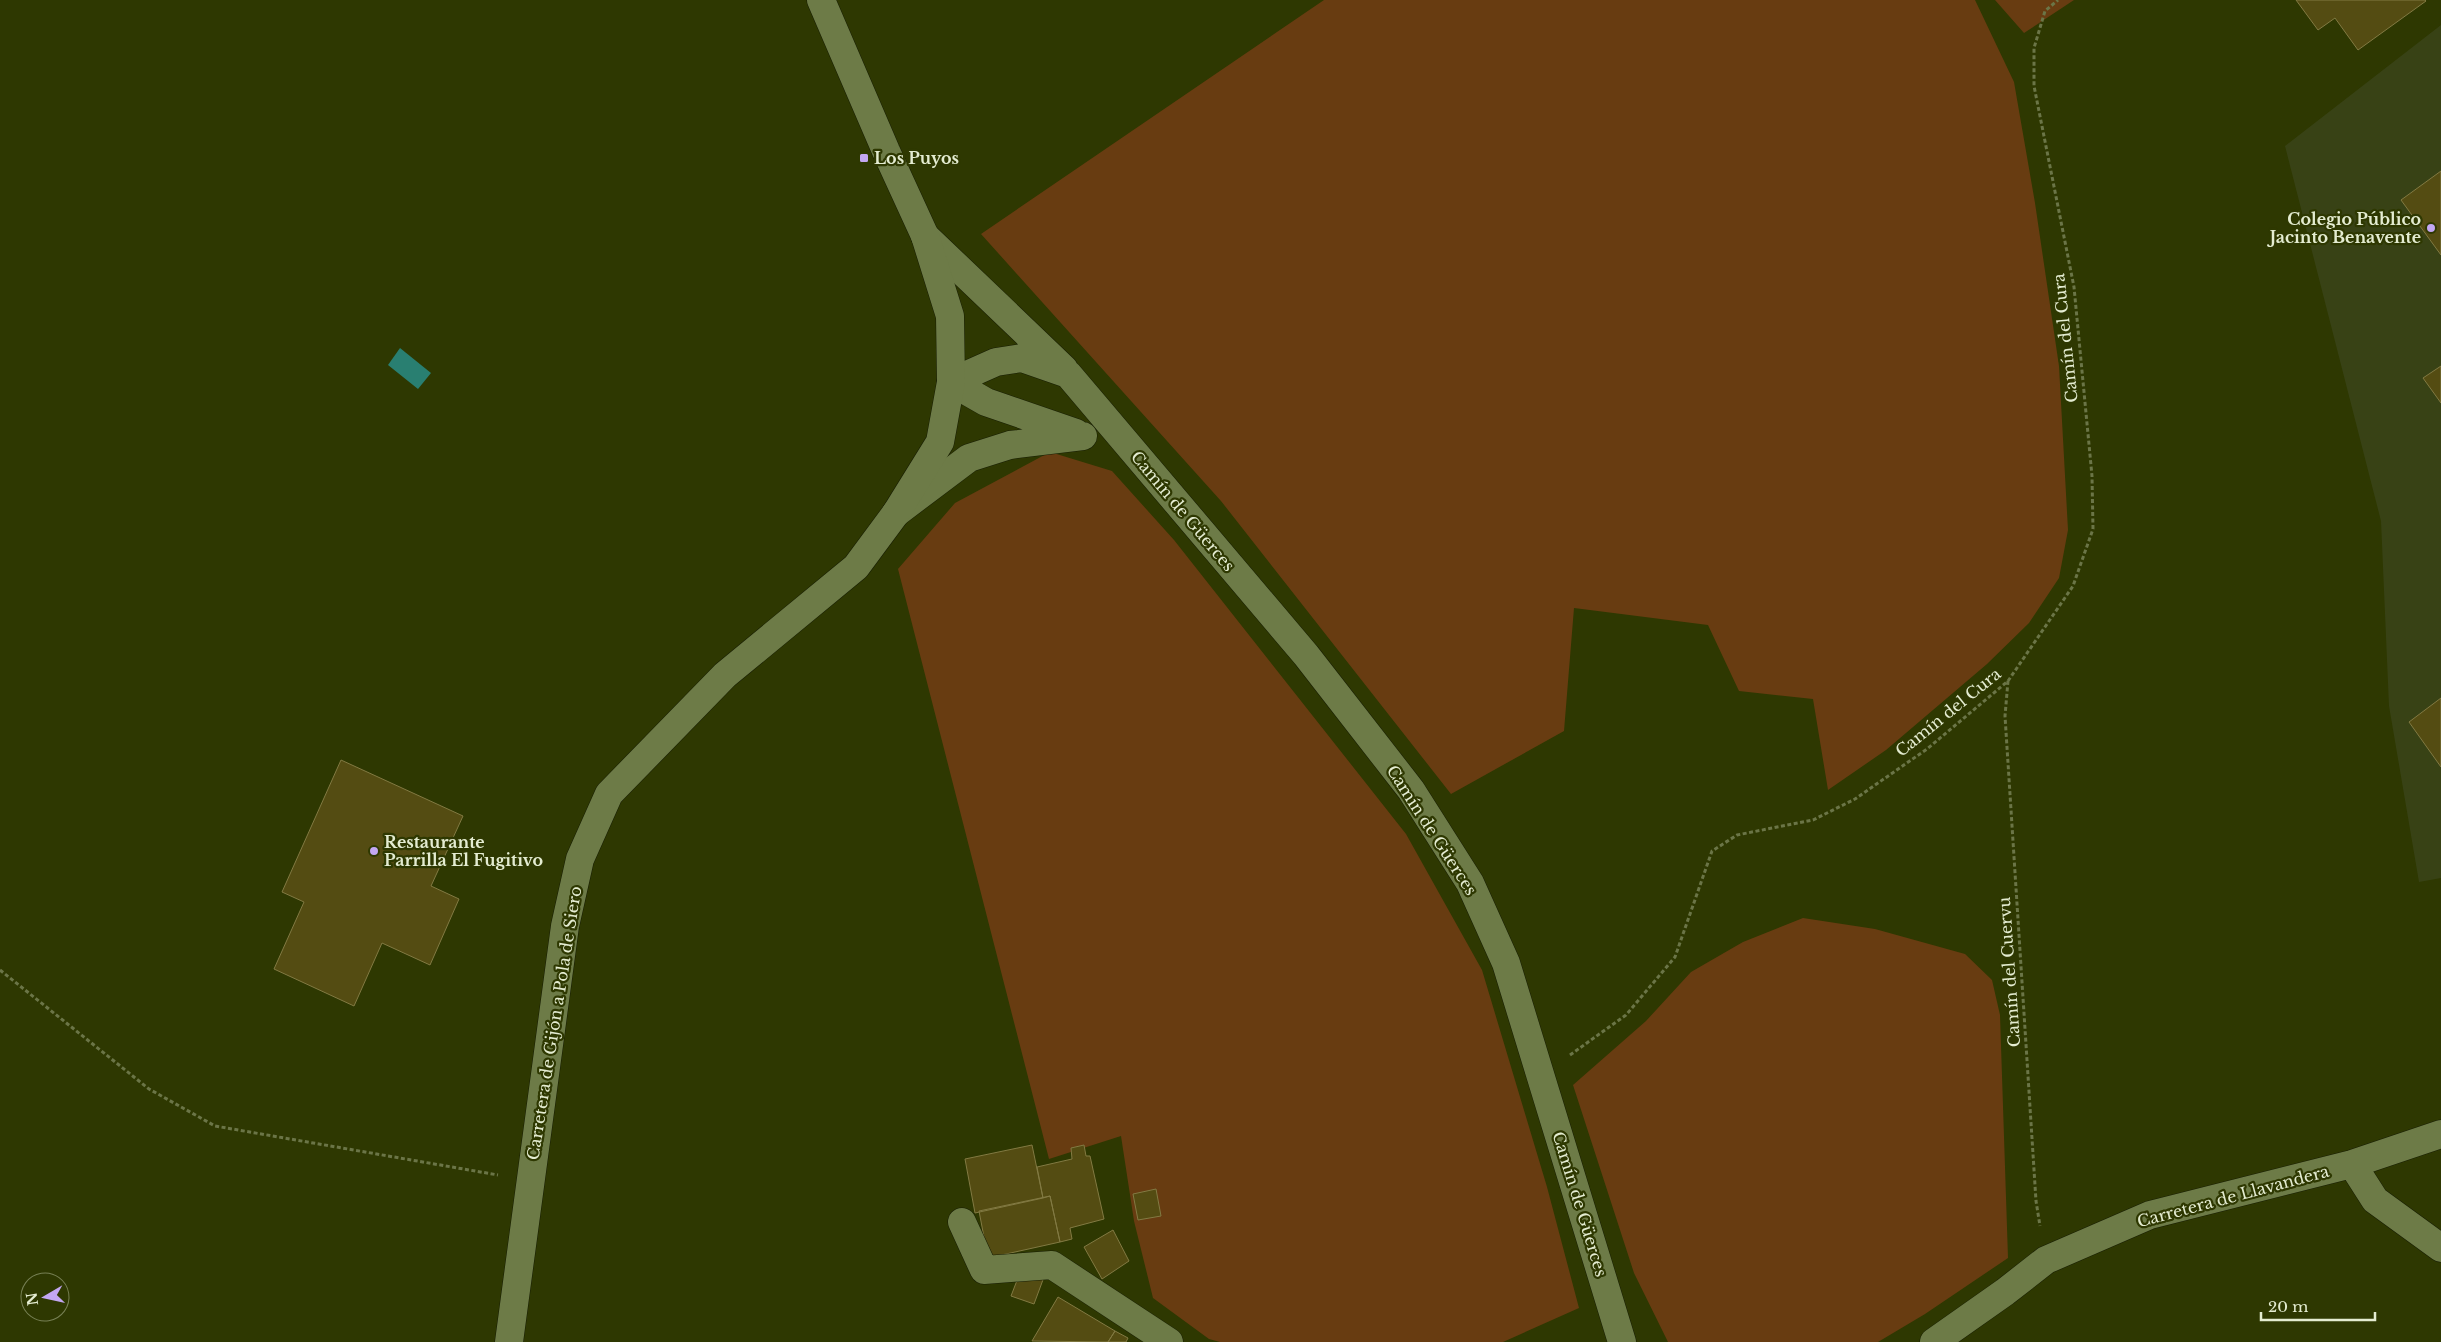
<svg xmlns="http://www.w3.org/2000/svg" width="2441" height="1342" viewBox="0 0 2441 1342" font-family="'Libre Baskerville',serif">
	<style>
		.built { fill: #384215 }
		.green { fill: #683c11 }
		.water { fill: #297f71 }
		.building { fill: #544c12; stroke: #827a43 }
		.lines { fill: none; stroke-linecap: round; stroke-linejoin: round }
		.street-casing { stroke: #181e04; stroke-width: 29 }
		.secondary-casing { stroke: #181e04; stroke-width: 29 }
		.path { stroke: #6b7547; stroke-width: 3; stroke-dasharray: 4 2.5; stroke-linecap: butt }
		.street { stroke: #6d7b47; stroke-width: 28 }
		.secondary { stroke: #6d7b47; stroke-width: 28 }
		.poi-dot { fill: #c3a7f2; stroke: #2e3801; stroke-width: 2 }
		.labels { text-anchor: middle; stroke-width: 4.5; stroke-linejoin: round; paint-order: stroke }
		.poi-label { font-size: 16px; font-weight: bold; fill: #e4ecd1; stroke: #2e3801; text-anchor: start }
		.street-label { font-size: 16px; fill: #e4ecd1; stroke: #2e3801 }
	</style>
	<rect width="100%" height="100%" fill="#2e3801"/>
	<path class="built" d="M2441 25V878L2419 882 2389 706 2381 521 2285 146Z"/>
	<path class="green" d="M1324 0H1975L2014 82 2035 203 2059 366 2068 530 2059 578 2029 623 1987 664 1886 750 1828 790 1813 699 1739 691 1708 625 1574 608 1564 731 1451 794 1221 501 981 234Z
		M1995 0H2074L2024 33Z
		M1050 452 1112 471 1174 540 1406 834 1482 970 1547 1187 1579 1308 1503 1342H1220L1209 1339 1153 1298 1134 1221 1121 1136 1049 1159 898 569 955 503Z
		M1803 918 1875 929 1965 954 1992 980 2000 1015 2008 1258 1925 1314 1878 1342H1668L1634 1273 1573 1085 1646 1021 1691 972 1743 942Z"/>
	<path class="water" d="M400 348 431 373 418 389 388 365Z"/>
	<path class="building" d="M2296 0H2425L2426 1 2358 50 2335 18 2318 30Z
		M2441 171V255L2401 200Z
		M2441 366V403L2423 378Z
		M2441 698V767L2409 722Z
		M341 760 463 816 431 886 459 899 430 965 382 943 354 1006 274 969 304 902 282 892Z
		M1032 1145 1043 1198 975 1213 965 1159Z
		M1084 1145 1086 1156H1090L1104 1219 1070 1228 1072 1239 1060 1242 1050 1196 1043 1198 1037 1167 1072 1159 1071 1148Z
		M1156 1189 1161 1216 1138 1220 1133 1194Z
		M1050 1196 1060 1242 988 1258 979 1211Z
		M1113 1230 1129 1261 1102 1279 1084 1247Z
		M1021 1270 1044 1277 1034 1304 1011 1296Z
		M1058 1297 1115 1331 1108 1342 1032 1341Z
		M1115 1331 1128 1338 1126 1342H1108Z"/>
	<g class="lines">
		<defs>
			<path id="street" d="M925 236 1064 369
				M951 382 996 362 1022 358 1068 374 1306 655 1411 790 1470 883 1506 963 1622 1342
				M951 382 986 402 1076 433
				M896 513 969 458 1010 445 1083 436
				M2352 1164 2375 1200 2441 1248
				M962 1222 984 1270 1052 1265 1169 1342
				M1934 1342 2005 1292 2046 1260 2150 1215 2352 1164 2441 1134"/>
			<path id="secondary" d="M509 1342 565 926 580 859 609 794 725 675 856 567 896 513 940 442 951 382 950 316 925 236 886 151 821 0"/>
		</defs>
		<use href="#street" class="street-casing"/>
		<use href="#secondary" class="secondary-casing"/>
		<path class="path" d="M2008 681 2005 716 2036 1201 2040 1226
			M0 970 149 1089 215 1126 498 1175
			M1570 1055 1626 1015 1675 957 1712 851 1737 835 1813 820 1855 799 1927 749 2008 681 2073 586 2093 529 2092 476 2074 287 2034 86V48L2045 11 2058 0"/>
		<use href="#street" class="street"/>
		<use href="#secondary" class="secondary"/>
	</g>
	<g class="poi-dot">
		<rect x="859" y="153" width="10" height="10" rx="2.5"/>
		<circle cx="2431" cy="228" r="5"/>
		<circle cx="374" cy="851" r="5"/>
	</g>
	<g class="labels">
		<g class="poi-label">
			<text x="874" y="164">Los Puyos</text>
			<text x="2421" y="225" text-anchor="end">Colegio Público<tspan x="2421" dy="18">Jacinto Benavente</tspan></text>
			<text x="384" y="848">Restaurante<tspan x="384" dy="18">Parrilla El Fugitivo</tspan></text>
		</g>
		<g class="street-label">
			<text transform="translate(2065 338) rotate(-96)" y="6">Camín del Cura</text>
			<text transform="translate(1183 511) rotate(50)" y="6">Camín de Güerces</text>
			<text transform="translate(1948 712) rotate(-39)" y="6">Camín del Cura</text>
			<text transform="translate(1432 830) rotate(57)" y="6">Camín de Güerces</text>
			<text transform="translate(2009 972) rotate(-94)" y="6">Camín del Cuervu</text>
			<text transform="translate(554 1023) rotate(-81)" y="6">Carretera de Gijón a Pola de Siero</text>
			<text transform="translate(2233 1196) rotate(-15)" y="6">Carretera de Llavandera</text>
			<text transform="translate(1580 1204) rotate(73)" y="6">Camín de Güerces</text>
		</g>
	</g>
	<g transform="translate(45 1297) rotate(261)"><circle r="24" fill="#2e3801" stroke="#778054"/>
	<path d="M0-4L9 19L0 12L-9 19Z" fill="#c3a7f2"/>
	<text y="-8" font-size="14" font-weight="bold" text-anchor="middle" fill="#e4ecd1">N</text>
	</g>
	<path d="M2261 1312v8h114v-8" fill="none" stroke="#e4ecd1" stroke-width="2.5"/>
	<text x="2268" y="1312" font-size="15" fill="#e4ecd1" stroke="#2e3801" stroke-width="4" paint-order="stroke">20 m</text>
</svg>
